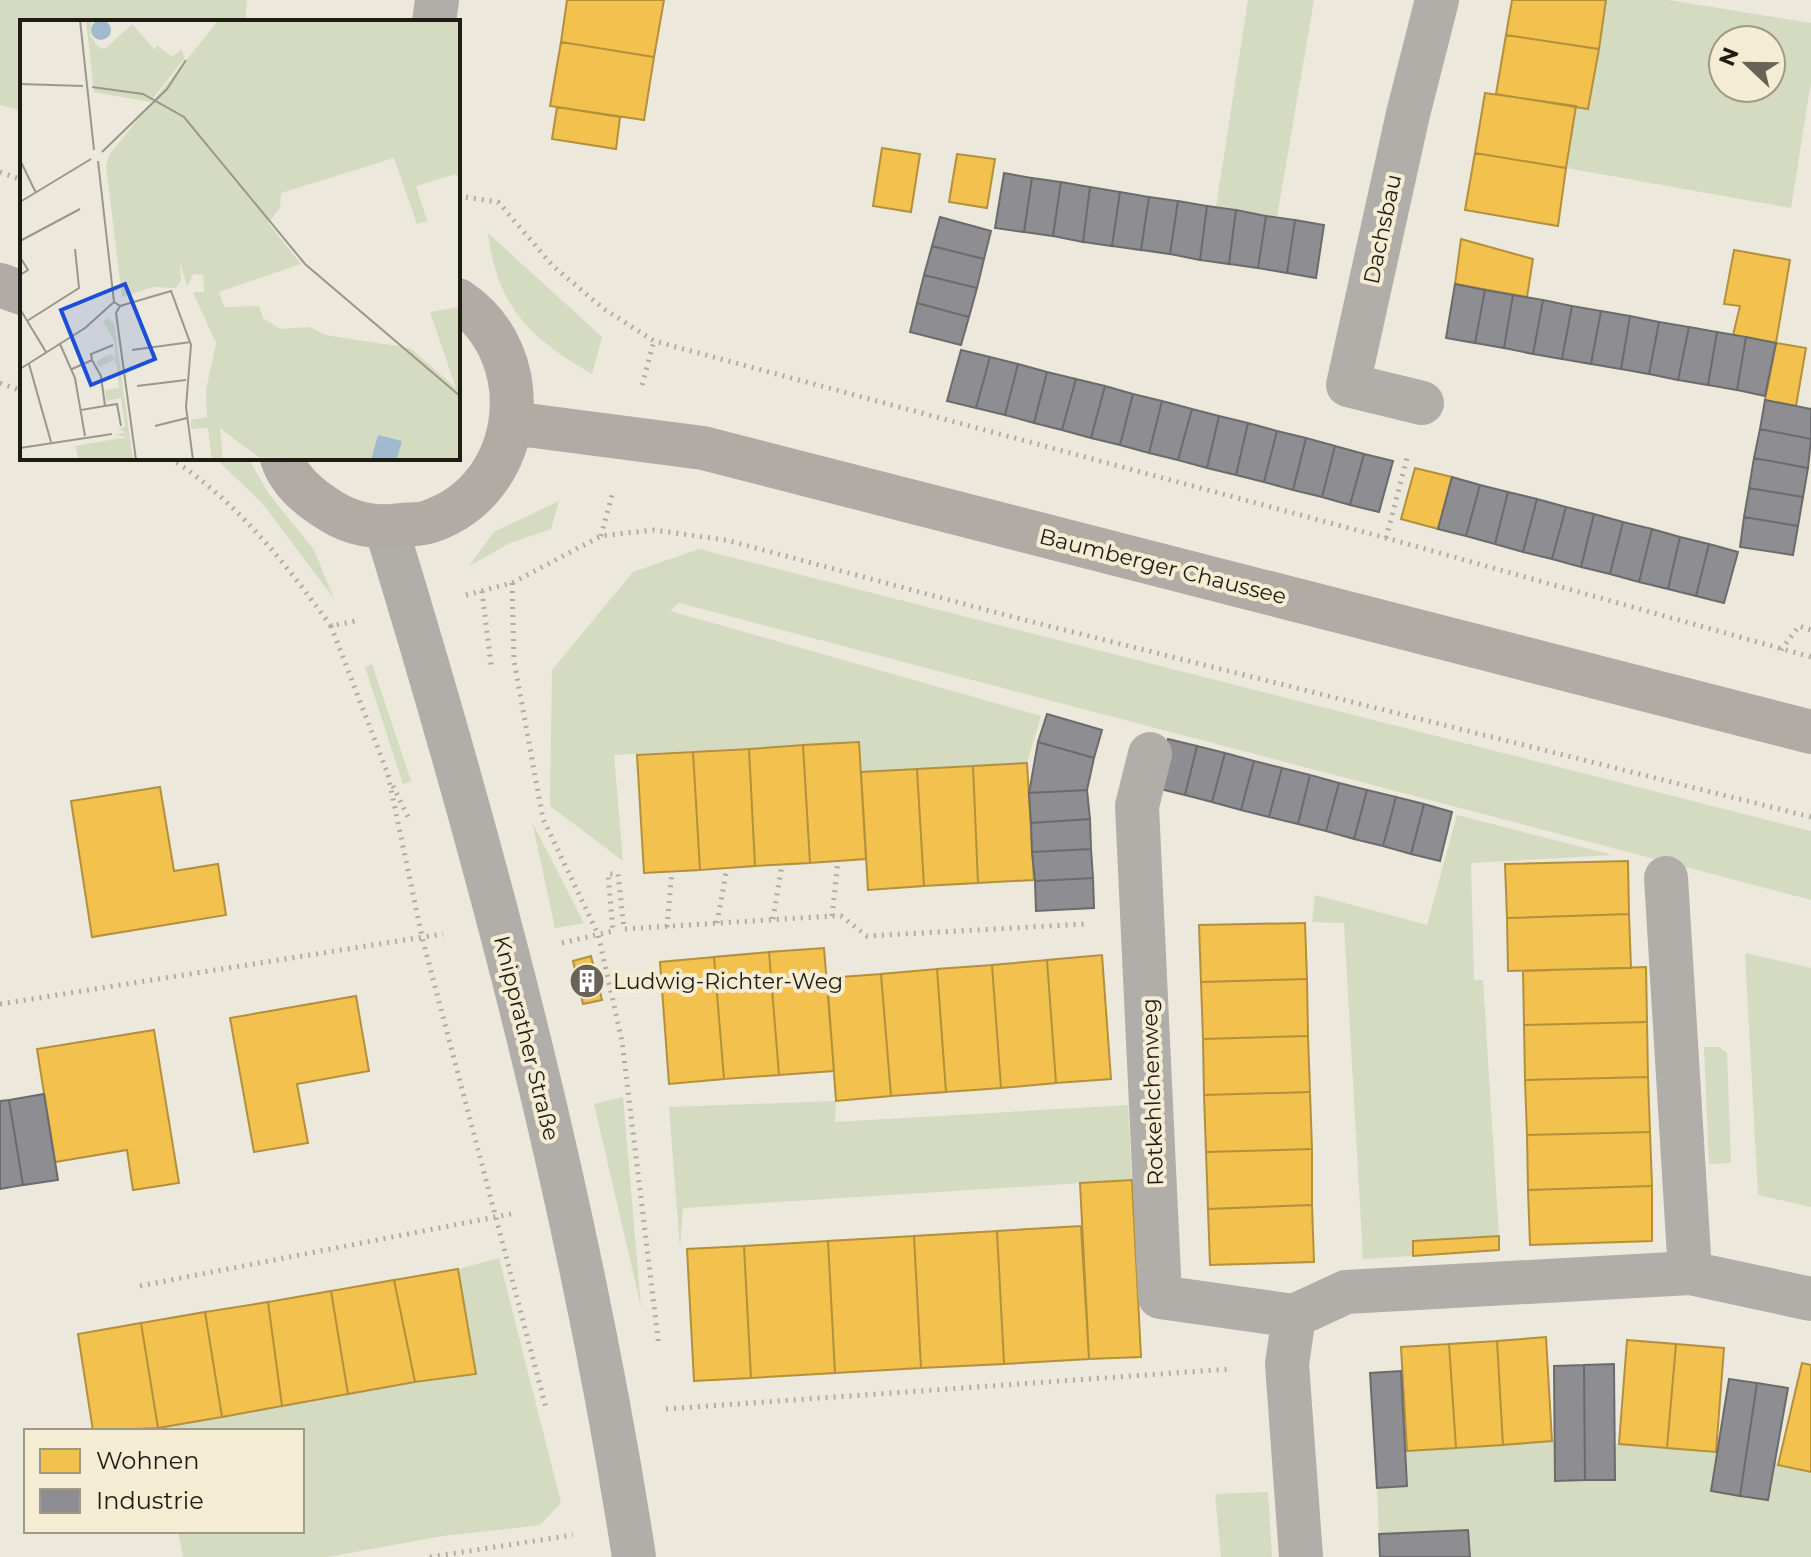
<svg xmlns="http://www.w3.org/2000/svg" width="1811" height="1557" viewBox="0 0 1811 1557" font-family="Montserrat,sans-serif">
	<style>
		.green { fill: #d4dbc1; fill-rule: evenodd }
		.homes { fill: #f2c14e; stroke: #b3903c; stroke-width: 2 }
		.industry { fill: #8d8d92; stroke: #6c6b6c; stroke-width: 2 }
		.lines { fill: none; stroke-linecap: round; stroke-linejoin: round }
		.path { stroke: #b0aca5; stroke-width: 5; stroke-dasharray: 2 6; stroke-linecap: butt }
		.street { stroke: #b1ada9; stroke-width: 44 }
		.secondary { stroke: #b0aca5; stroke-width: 44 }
		.labels { text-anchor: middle; stroke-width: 8; stroke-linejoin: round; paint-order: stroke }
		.street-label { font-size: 22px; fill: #1f1c13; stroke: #f4ecd3 }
		.poi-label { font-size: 22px; fill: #1f1c13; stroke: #f4ecd3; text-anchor: start }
		.inset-road { fill: none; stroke: #9a968b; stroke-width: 2 }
		.view { fill: #1d4ed8; fill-opacity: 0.15; stroke: #1d4ed8; stroke-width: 4 }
		.inset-edge { fill: none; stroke: #1f1c13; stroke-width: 4 }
	</style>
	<rect width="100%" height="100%" fill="#ece8db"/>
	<path class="green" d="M0 0H247L245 22H22V111L0 105Z
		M1248 0H1314L1277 217 1216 207Z
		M1606 0H1669L1811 23V82L1791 208 1566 168 1576 106 1589 108ZM1723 40H1771V88H1723Z
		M488 233 602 337 592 374C530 338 497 307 488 233Z
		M215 458H248L269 494 314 550 334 599 263 504Z
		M559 501 551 529 510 543 469 566 494 532Z
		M699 549 1811 831V900L679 603 670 611 1041 716 1027 763 861 772 859 742 614 755 623 861 550 806 552 670 633 572Z
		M372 664 411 781 403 784 365 667Z
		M1457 815 1613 855 1471 863 1474 980H1483L1499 1236 1414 1241 1413 1256 1363 1259 1344 923 1312 922 1315 895 1427 925Z
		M532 822 584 923 555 928Z
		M1745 953 1811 968V1207L1758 1195Z
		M1704 1047H1719L1727 1053 1731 1163 1709 1164Z
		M623 1097 641 1307 594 1104Z
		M836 1101 835 1122 1128 1105 1132 1180 683 1208 680 1249 669 1107Z
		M499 1258 561 1503 540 1525 443 1536 327 1557H183L178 1531H302V1431H159L158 1428 415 1382 475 1374 458 1269Z
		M1555 1440 1556 1481 1615 1479V1444H1619L1716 1452 1711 1491 1767 1499 1774 1463 1811 1472V1557H1470L1467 1530 1379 1534 1377 1488 1407 1486 1405 1451Z
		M1268 1492 1272 1557H1221L1215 1494Z"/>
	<path class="homes" d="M567 0H664L654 57 561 42Z
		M1512 0H1606L1599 49 1506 35Z
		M1506 35 1599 49 1588 109 1496 94Z
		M561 42 654 57 644 120 550 106Z
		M1485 93 1576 106 1566 168 1475 153Z
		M557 107 620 117 616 149 552 139Z
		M882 148 920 154 911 212 873 206Z
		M1475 153 1566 168 1558 226 1465 210Z
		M957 154 995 159 987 208 949 202Z
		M1461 239 1533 259 1527 297 1455 284Z
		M1734 250 1790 260 1776 343 1733 335 1740 306 1724 304Z
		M1776 343 1806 348 1796 406 1765 400Z
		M1415 468 1452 477 1438 529 1401 519Z
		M859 742 866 859 810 863 803 745Z
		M803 745 810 863 755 866 749 749Z
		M749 749 755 866 700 870 693 752Z
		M693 752 700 870 644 873 637 755Z
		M1027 763 1034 880 978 883 973 766Z
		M973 766 978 883 924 886 917 769Z
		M917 769 924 886 868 890 861 772Z
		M160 787 174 871 218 864 226 915 92 937 71 801Z
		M1628 861 1629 914 1507 918 1505 864Z
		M1629 914 1631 968 1508 971 1507 918Z
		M1305 923 1307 979 1201 982 1199 925Z
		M824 948 834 1071 779 1075 769 952Z
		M769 952 779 1075 724 1079 714 957Z
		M1102 955 1111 1079 1056 1083 1047 960Z
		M591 956 602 1000 583 1004 573 961Z
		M714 957 724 1079 669 1084 660 962Z
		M1047 960 1056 1083 1001 1088 992 965Z
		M992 965 1001 1088 946 1092 937 969Z
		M1646 967 1647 1022 1524 1025 1523 971Z
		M937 969 946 1092 891 1096 881 974Z
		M881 974 891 1096 836 1101 827 978Z
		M1307 979 1308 1036 1203 1039 1201 982Z
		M356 996 369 1071 297 1084 308 1143 254 1152 230 1018Z
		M1647 1022 1648 1077 1525 1080 1524 1025Z
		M154 1030 179 1183 133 1190 127 1150 55 1162 37 1049Z
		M1308 1036 1310 1092 1204 1095 1203 1039Z
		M1648 1077 1650 1132 1527 1135 1525 1080Z
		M1310 1092 1312 1149 1206 1152 1204 1095Z
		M1650 1132 1652 1186 1528 1190 1527 1135Z
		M1312 1149V1205L1208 1209 1206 1152Z
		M1132 1180 1141 1357 1089 1359 1080 1183Z
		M1652 1186V1241L1530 1245 1528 1190Z
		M1312 1205 1314 1262 1210 1265 1208 1209Z
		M1081 1226 1089 1359 1004 1364 997 1231Z
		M997 1231 1004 1364 921 1368 914 1236Z
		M914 1236 921 1368 835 1373 828 1241Z
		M1499 1236V1250L1413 1256V1241Z
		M828 1241 835 1373 751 1378 744 1246Z
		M744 1246 751 1378 694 1381 687 1249Z
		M458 1269 476 1374 415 1382 394 1280Z
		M394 1280 415 1382 348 1394 331 1291Z
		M331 1291 348 1394 282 1406 268 1302Z
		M268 1302 282 1406 222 1417 205 1312Z
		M205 1312 222 1417 158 1428 141 1323Z
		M141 1323 158 1428 93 1431 78 1334Z
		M1546 1337 1552 1441 1503 1445 1497 1341Z
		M1627 1340 1676 1344 1667 1448 1619 1444Z
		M1497 1341 1503 1445 1456 1448 1449 1344Z
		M1449 1344 1456 1448 1407 1451 1401 1347Z
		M1676 1344 1724 1348 1716 1452 1667 1448Z
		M1802 1363 1811 1365V1472L1778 1465Z"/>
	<path class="industry" d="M1004 173 1032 178 1024 232 995 228Z
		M1032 178 1061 182 1053 236 1024 232Z
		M1061 182 1090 187 1083 242 1053 236Z
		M1090 187 1120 192 1112 246 1083 242Z
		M1120 192 1149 197 1141 250 1112 246Z
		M1149 197 1178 201 1170 254 1141 250Z
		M1178 201 1207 206 1200 260 1170 254Z
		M1207 206 1236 210 1229 264 1200 260Z
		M1236 210 1266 216 1258 268 1229 264Z
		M1266 216 1295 220 1287 273 1258 268Z
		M940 217 991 231 984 259 932 246Z
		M1295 220 1324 225 1316 278 1287 273Z
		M932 246 984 259 977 288 924 275Z
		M924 275 977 288 969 317 917 303Z
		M1455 284 1485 290 1475 343 1446 338Z
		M1485 290 1513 295 1504 348 1475 343Z
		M1513 295 1543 300 1533 354 1504 348Z
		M1543 300 1572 306 1562 359 1533 354Z
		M917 303 969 317 961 345 910 332Z
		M1572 306 1601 311 1591 364 1562 359Z
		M1601 311 1630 316 1621 369 1591 364Z
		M1630 316 1659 322 1649 374 1621 369Z
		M1659 322 1689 327 1678 380 1649 374Z
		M1689 327 1717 332 1708 385 1678 380Z
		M1717 332 1746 337 1737 390 1708 385Z
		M1746 337 1776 343 1765 396 1737 390Z
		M961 350 990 357 976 408 947 401Z
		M990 357 1018 364 1005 415 976 408Z
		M1018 364 1047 372 1034 423 1005 415Z
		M1047 372 1076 379 1062 430 1034 423Z
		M1076 379 1105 386 1091 438 1062 430Z
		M1105 386 1133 394 1120 445 1091 438Z
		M1133 394 1162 401 1149 453 1120 445Z
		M1765 400 1811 409V439L1760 429Z
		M1162 401 1192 409 1178 460 1149 453Z
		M1192 409 1219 416 1207 468 1178 460Z
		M1219 416 1248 423 1236 475 1207 468Z
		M1248 423 1277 431 1264 482 1236 475Z
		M1760 429 1811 439 1808 468 1754 458Z
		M1277 431 1306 438 1293 490 1264 482Z
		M1306 438 1335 446 1322 497 1293 490Z
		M1335 446 1364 454 1350 505 1322 497Z
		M1364 454 1393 461 1379 512 1350 505Z
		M1754 458 1808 468 1803 497 1749 488Z
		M1452 477 1480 485 1466 536 1438 529Z
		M1480 485 1508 492 1495 544 1466 536Z
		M1749 488 1803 497 1798 526 1744 517Z
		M1508 492 1537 499 1523 552 1495 544Z
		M1537 499 1566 507 1552 559 1523 552Z
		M1566 507 1594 514 1581 567 1552 559Z
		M1594 514 1623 522 1610 574 1581 567Z
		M1744 517 1798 526 1793 555 1740 547Z
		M1623 522 1652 529 1639 582 1610 574Z
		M1652 529 1680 537 1668 589 1639 582Z
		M1680 537 1709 544 1696 596 1668 589Z
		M1709 544 1738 552 1724 603 1696 596Z
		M1047 714 1102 730 1094 758 1038 742Z
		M1168 739 1197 746 1185 795 1156 788Z
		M1038 742 1094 758 1087 790 1029 793Z
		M1197 746 1225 753 1212 802 1185 795Z
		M1225 753 1254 761 1241 810 1212 802Z
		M1254 761 1282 768 1269 817 1241 810Z
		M1282 768 1310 775 1298 824 1269 817Z
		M1310 775 1339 783 1326 831 1298 824Z
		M1339 783 1367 790 1354 839 1326 831Z
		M1087 790 1090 819 1031 823 1029 793Z
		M1367 790 1396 797 1383 846 1354 839Z
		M1396 797 1424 804 1411 854 1383 846Z
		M1424 804 1452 812 1440 861 1411 854Z
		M1090 819 1091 849 1032 852 1031 823Z
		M1091 849 1093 878 1035 881 1032 852Z
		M1093 878 1094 908 1036 911 1035 881Z
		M44 1094 58 1180 23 1185 9 1100Z
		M9 1100 23 1185 0 1189V1101Z
		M1614 1364 1615 1480H1585L1584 1365Z
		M1584 1365 1585 1480 1555 1481 1554 1366Z
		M1401 1371 1407 1486 1377 1488 1370 1373Z
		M1729 1379 1757 1383 1740 1496 1711 1491Z
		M1757 1383 1788 1388 1768 1500 1740 1496Z
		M1468 1530 1470 1557H1380L1379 1534Z"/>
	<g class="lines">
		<path class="path" d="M0 172 22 180
			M458 196 498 202 553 266 604 309 654 341 1386 538 1811 657
			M0 383 22 391
			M642 385 654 341
			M170 458C237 501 284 562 331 626L355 621
			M601 536 612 495
			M1386 538 1407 458
			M512 583 514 661 543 819 598 934 622 1041 659 1347
			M482 591 491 665
			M466 595 512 583 601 536 653 530 726 540 1009 616 1811 817
			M331 626 389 777
			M1781 650 1799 626 1811 630
			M388 775 422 937 546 1408
			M393 786 408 817
			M832 916 838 861
			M773 919 782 864
			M717 923 727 868
			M667 927 672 871
			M562 943 613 931 608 874H618L624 929 832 916H841L867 936 1086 924
			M0 1004 443 934
			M140 1286 511 1214
			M666 1409 1230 1369
			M430 1557 573 1535"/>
		<path class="street" d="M434 22 437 0
			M1422 403 1348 385 1408 114 1437 0
			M386 527C489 864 580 1208 634 1557
			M1150 754 1137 806 1160 1297 1294 1316
			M1666 878 1690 1273
			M1301 1557 1287 1364 1294 1316 1346 1292 1690 1273 1811 1299"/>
		<path class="secondary" d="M0 285 22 293
			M511 423 703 448 1811 732
			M282 458C289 481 311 499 331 511 351 524 377 529 401 525 410 524 422 525 431 521 526 488 540 354 458 300"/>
	</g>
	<defs>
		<symbol id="building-disc" viewBox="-11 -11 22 22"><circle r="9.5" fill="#676359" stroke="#f4ecd3"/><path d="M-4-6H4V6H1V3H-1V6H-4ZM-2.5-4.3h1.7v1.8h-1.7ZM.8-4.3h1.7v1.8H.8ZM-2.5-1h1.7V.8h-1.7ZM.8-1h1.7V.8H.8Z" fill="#fff"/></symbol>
	</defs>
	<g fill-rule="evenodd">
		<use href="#building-disc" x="567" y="961" width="40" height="40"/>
	</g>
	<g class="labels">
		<g class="street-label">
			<text transform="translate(1382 229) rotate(-78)" y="8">Dachsbau</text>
			<text transform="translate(1163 566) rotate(14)" y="8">Baumberger Chaussee</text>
			<text transform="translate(527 1038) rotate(76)" y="8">Knipprather Straße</text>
			<text transform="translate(1152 1092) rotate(-92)" y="8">Rotkehlchenweg</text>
		</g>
		<g class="poi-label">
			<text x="613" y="989">Ludwig-Richter-Weg</text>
		</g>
	</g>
	<g transform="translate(20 20)">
		<rect width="440" height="440" fill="#ece8db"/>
		<path d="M66 0H72L70 15 78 27 85 29 112 4 135 30 137 25 152 37 162 29 164 39 130 82 74 72ZM199 0H440V164L436 154 396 166 407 201 397 204 374 138 261 173 260 188 248 203 281 244 199 272 204 287 239 286 243 298 260 309 290 307 305 315 390 328 436 368 410 292 440 287V440H362L373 438 361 417 351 439 362 440 238 437 200 408 203 440H192L188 408 171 409V400L187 397 186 370 196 323 173 272H184L183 255 173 254 167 267 160 242 161 260 156 268 133 267 102 277 86 146 89 135ZM87 298 94 303 113 440H59L55 426 107 417 96 415 106 412 99 410 105 406 101 378 86 381 85 370 99 368 97 346 94 340 79 347 76 342 90 334 96 338 94 320 84 303 80 305Z" fill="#d4dbc1"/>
		<path d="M71 10a10 10 0 1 1 20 0a10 10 0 1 1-20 0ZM358 415 382 421 377 438 351 440Z" fill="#a0bace"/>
		<path class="inset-road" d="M60 0 74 130M0 64 63 66M72 67 123 74 164 97 285 244 440 376M82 132 147 69 166 40M0 140 16 173M78 141 94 282M0 182 71 139M0 221 60 189M0 237 8 250 0 255M94 282 100 286 96 293 116 440M100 286 151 271 171 325 166 387 173 440M0 289 26 332M7 301 59 268 55 229M40 324 55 358 65 416M112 330 171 322M72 340 71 334 93 325M9 344 31 422M0 349 65 308 94 282M52 349 72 340 81 356 85 386 61 390M117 366 166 360M85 386 97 384 101 406M135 406 167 398M0 428 92 414"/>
		<path class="view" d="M105 264 135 339 71 365 41 290Z"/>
		<rect width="440" height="440" class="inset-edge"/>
	</g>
	<rect x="24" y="1429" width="280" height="104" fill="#f4ecd3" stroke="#9f9986" stroke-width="2"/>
	<rect x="40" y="1449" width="40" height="24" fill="#f2c14e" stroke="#9f9986" stroke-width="2"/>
	<text x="96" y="1469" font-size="24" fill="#1f1c13">Wohnen</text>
	<rect x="40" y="1489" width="40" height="24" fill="#8d8d92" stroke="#9f9986" stroke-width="2"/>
	<text x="96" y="1509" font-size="24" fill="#1f1c13">Industrie</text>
	<g transform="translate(1747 64) rotate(292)"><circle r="38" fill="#f4ecd3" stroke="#9f9986" stroke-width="2"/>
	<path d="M0-6L14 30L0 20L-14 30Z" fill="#676359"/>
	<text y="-12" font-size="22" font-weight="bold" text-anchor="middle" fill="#1f1c13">N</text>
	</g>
</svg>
